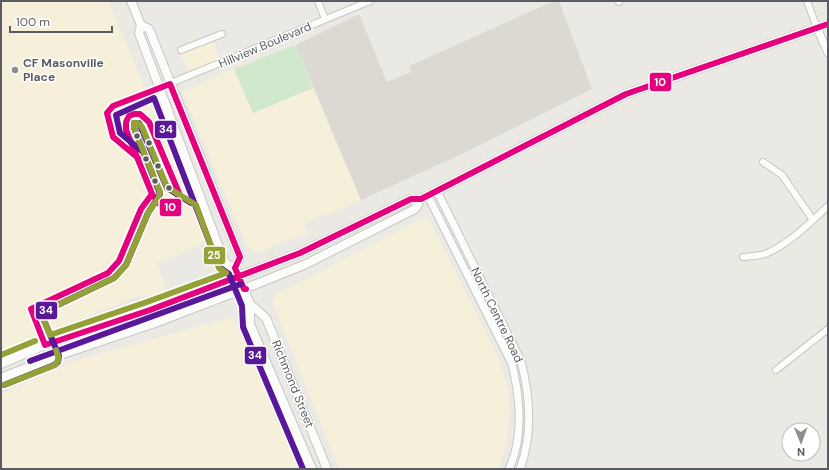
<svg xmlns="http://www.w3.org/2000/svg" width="829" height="470" viewBox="0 0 829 470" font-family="'DM Sans',sans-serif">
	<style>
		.commercial { fill: #f6f0da }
		.education { fill: #dbd9d1 }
		.green { fill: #d0e8cc }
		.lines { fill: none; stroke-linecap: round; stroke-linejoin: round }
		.minor-casing { stroke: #c6c7c5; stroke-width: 8 }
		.tertiary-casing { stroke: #c6c7c5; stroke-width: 9 }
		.secondary-casing { stroke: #c6c7c5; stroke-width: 10 }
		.minor { stroke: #fcfcfb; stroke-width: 6 }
		.tertiary { stroke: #fcfcfb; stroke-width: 7 }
		.secondary { stroke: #fcfcfb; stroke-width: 8 }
		.bus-1-casing { stroke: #fff; stroke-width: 9 }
		.bus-2-casing { stroke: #fff; stroke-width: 9 }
		.bus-3-casing { stroke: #fff; stroke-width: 9 }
		.bus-1 { stroke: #e5007d; stroke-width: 6 }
		.bus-2 { stroke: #59189a; stroke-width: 6 }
		.bus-3 { stroke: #93a136; stroke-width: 6 }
		.poi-dot { fill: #8c8e8f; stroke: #fff; stroke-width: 1.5 }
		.bus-dot { fill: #595d62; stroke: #fff; stroke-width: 1.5 }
		.labels { text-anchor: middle; stroke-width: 3; stroke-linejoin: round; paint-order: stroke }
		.street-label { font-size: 12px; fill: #595d62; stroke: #fff }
		.poi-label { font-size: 12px; font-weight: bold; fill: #595d62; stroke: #fff; text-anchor: start }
		.line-badge { stroke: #fff; stroke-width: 1.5 }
		.badge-label { font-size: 11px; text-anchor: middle; font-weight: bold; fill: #fff }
	</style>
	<rect width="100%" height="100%" fill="#eae9e3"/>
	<path class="commercial" d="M1 1H108L209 241 157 263 168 294 139 296 1 351Z
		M211 39 221 61 189 75 180 53Z
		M234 69 253 113 313 88 361 200 304 224 308 233 255 253 247 246 182 91Z
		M428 217 498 356 508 388 510 415 505 450 498 469H339L273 304 276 294 423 218Z
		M233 317 299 469H1V394L80 359Z"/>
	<path class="education" d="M554 1H559L592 89 468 151 361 200 296 45 359 14 387 82 411 72 409 66Z"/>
	<path class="green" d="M296 45 313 88 253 113 234 69Z"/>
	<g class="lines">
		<defs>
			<path id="minor" d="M318 1 325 19
				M619 1V2
				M807 1 817 28
				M181 50 222 34
				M159 88 370 1
				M763 162 782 175 813 220
				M743 257C750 256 759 256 765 254 789 244 810 223 828 206
				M776 370 828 329"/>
			<path id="tertiary" d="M817 28 828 53
				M437 191 521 361C530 396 533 434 520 469
				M428 196 512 364C520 397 524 437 509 469"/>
			<path id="secondary" d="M131 1 141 25 139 33 217 242 226 264 235 268
				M141 25 149 29 240 257 235 268 250 304V324L312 469
				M250 304 266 318 327 469
				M1 364 45 345 150 310 300 253 411 199H421L626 94 828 24
				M1 378 51 358 155 323 259 283 306 264 415 209 421 199"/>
		</defs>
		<use href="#minor" class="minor-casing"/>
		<use href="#tertiary" class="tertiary-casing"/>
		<use href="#secondary" class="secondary-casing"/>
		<use href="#minor" class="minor"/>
		<use href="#tertiary" class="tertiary"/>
		<use href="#secondary" class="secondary"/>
		<defs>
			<path id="bus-1" d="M134 114H140L149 122 179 193 177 204 169 208 162 207 152 194 126 130V122L129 116Z
				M138 158 113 137 107 113 113 106 170 84 240 257 235 268 244 289H246
				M152 194 141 209 119 261 108 273 31 309 45 345 150 310 300 253 411 199H421L626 94 828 24"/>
			<path id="bus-2" d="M143 152 120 133 116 115 154 98 219 267 229 274 242 306 243 327 303 469
				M30 361 241 284
				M4 385 54 365 58 362 59 356 41 313 114 278 126 265 148 213 160 194 134 128V123H139L167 188 191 203"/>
			<path id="bus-3" d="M134 123H138L142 127 167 187 196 205 219 268 226 273 147 302 50 335 41 313 114 278 126 265 148 213 159 197 160 192 134 128Z
				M1 355 35 341
				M4 385 55 365 59 359 56 350"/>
		</defs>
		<use href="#bus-1" class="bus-1-casing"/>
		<use href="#bus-2" class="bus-2-casing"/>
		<use href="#bus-3" class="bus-3-casing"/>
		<use href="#bus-1" class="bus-1"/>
		<use href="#bus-2" class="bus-2"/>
		<use href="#bus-3" class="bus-3"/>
	</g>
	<circle class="poi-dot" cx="15" cy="70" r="4"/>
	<g class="bus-dot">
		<circle cx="137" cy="136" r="3.5"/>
		<circle cx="149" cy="143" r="3.5"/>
		<circle cx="146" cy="159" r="3.5"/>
		<circle cx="158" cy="166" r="3.5"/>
		<circle cx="155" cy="181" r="3.5"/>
		<circle cx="169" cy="188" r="3.5"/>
	</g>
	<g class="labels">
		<g class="street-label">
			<text transform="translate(265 45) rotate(-23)" y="4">Hillview Boulevard</text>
			<text transform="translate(497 315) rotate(64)" y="4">North Centre Road</text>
			<text transform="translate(293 384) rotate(68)" y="4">Richmond Street</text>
		</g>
		<g class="poi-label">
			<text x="23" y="67">CF Masonville<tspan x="23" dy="14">Place</tspan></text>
		</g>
	</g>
	<g class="line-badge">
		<rect x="649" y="72" width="23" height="20" rx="4" fill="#e5007d"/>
		<rect x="154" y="120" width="23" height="19" rx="4" fill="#59189a"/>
		<rect x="159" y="198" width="23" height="19" rx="4" fill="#e5007d"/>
		<rect x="203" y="246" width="23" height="19" rx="4" fill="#93a136"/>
		<rect x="35" y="301" width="23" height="19" rx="4" fill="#59189a"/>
		<rect x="244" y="346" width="23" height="19" rx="4" fill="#59189a"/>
	</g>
	<g class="badge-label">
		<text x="660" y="86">10</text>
		<text x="166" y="133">34</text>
		<text x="170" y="211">10</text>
		<text x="214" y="259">25</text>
		<text x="46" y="314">34</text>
		<text x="255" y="359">34</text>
	</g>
	<rect width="829" height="470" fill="none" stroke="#595d62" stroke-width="4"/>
	<g transform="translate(801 442) rotate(179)"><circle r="19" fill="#ffffff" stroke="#bdbec0"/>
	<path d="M0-3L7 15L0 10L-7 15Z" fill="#8c8e8f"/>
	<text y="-6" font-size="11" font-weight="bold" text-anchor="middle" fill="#595d62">N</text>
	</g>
	<path d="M10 26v6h102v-6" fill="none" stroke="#595d62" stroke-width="2"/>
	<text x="16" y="26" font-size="12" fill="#595d62" stroke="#ffffff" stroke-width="3" paint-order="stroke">100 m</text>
</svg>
